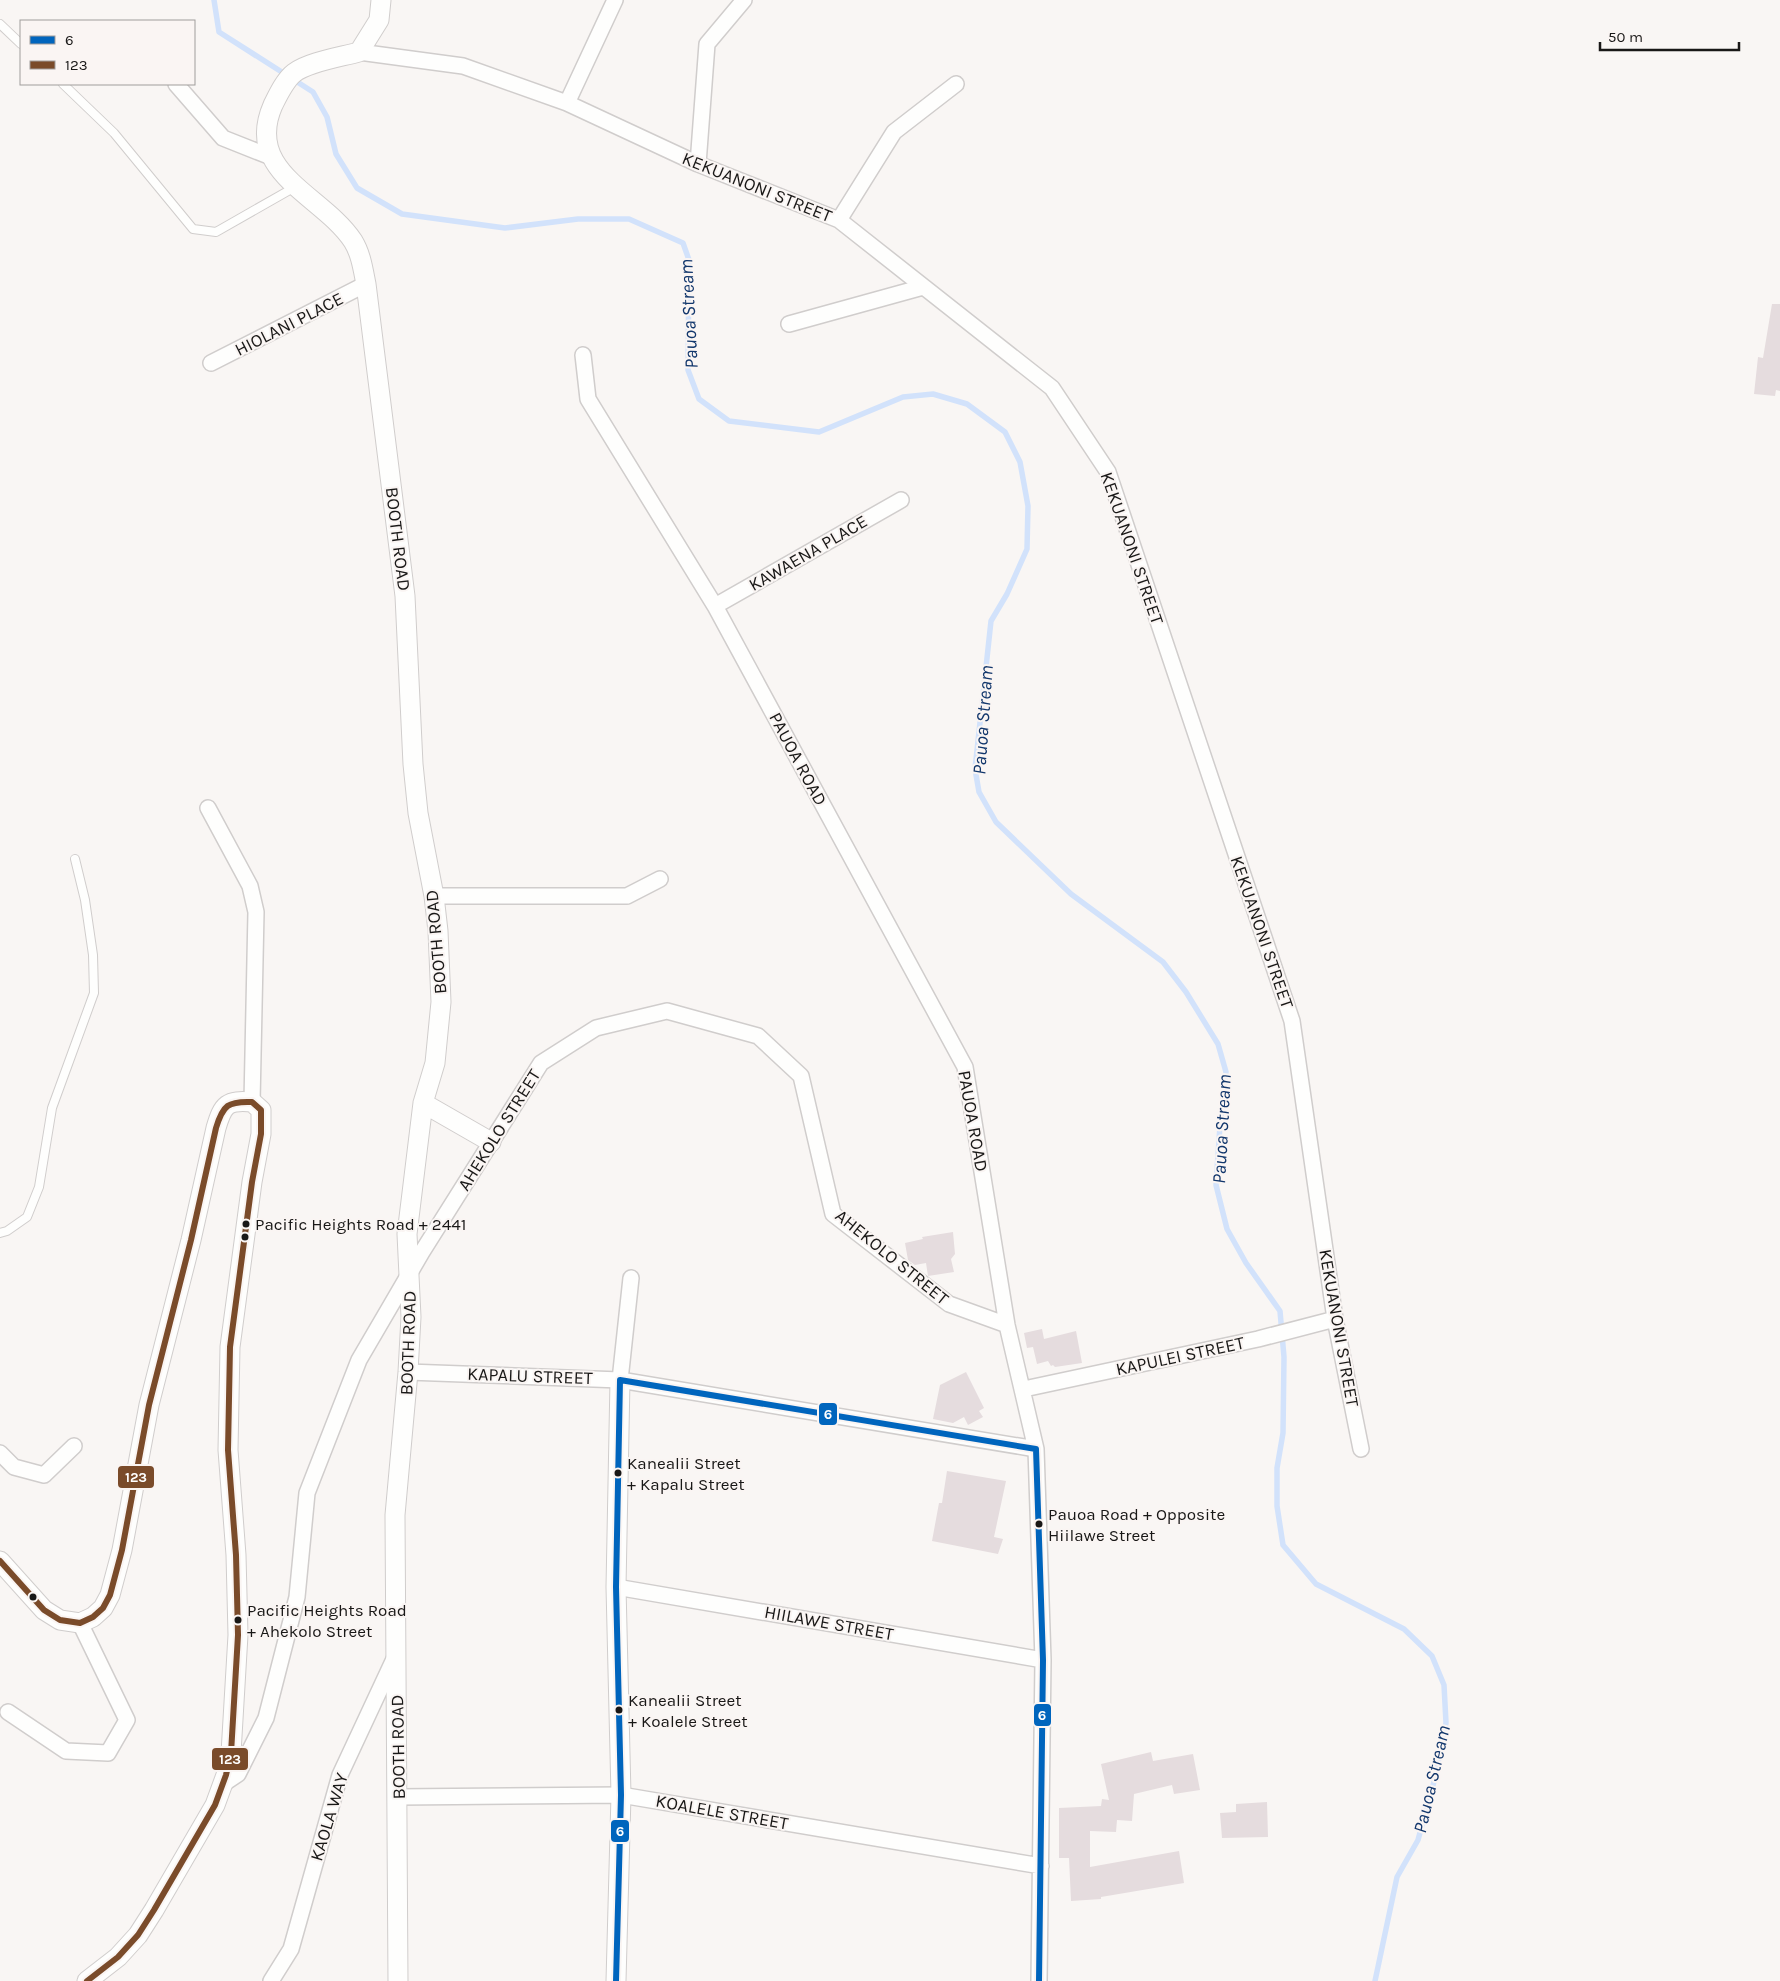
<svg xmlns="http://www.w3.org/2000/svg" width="1780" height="1981" viewBox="0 0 1780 1981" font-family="Karla,sans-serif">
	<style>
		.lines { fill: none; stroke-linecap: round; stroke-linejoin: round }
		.stream { stroke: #d2e2fb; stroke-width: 5.5 }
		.building { fill: #e5dcde }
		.service-casing { stroke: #d0cdcc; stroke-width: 10 }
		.minor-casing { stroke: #d0cdcc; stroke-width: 18 }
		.tertiary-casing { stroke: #d0cdcc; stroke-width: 21 }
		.service { stroke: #fefefd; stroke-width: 8 }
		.minor { stroke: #fefefd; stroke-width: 15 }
		.tertiary { stroke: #fefefd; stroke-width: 19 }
		.bus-1-casing { stroke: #faf5f3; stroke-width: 10 }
		.bus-2-casing { stroke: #faf5f3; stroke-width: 10 }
		.bus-1 { stroke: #0065bd; stroke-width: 6 }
		.bus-2 { stroke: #7a4b2a; stroke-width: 6 }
		.bus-dot { fill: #191817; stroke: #faf5f3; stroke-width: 2 }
		.labels { text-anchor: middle; stroke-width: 4; stroke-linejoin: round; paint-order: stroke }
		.bus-label { font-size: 17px; fill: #191817; stroke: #faf5f3; text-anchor: start }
		.street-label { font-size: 18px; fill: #191817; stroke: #faf5f3 }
		.water-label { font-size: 19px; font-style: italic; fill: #12376c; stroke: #faf5f3 }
		.line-badge { stroke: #faf5f3; stroke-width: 2 }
		.badge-label { font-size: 14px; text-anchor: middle; font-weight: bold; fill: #fff }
	</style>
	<rect width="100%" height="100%" fill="#f9f6f4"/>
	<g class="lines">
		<path class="stream" d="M214 0 219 32 313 92 327 117 336 154 357 188 402 214 505 228 578 219H629L683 243 689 260 688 370 699 399 729 421 819 432 903 397 933 394 967 404 1005 432 1020 462 1028 506 1027 549 1007 594 991 621 975 769 979 792 996 822 1071 894 1163 962 1186 992 1218 1044 1226 1072 1220 1126 1216 1185 1227 1229 1246 1263 1280 1311 1284 1357 1283 1433 1277 1468V1506L1283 1545 1316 1584 1404 1629 1432 1656 1444 1685 1446 1723 1435 1778 1418 1840 1397 1877 1375 1981"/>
	</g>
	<path class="building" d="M1772 304H1780V391L1776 390 1775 396 1754 394 1758 357 1763 358Z
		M953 1232 955 1254 951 1259 954 1272 928 1276 926 1263 915 1265 908 1260 905 1243 923 1239 922 1237Z
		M1042 1329 1044 1339 1076 1331 1082 1363 1055 1367 1053 1365 1051 1366 1048 1361 1037 1364 1033 1347 1027 1348 1024 1333Z
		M966 1372 984 1408 979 1411 983 1417 968 1425 964 1417 953 1423 933 1419 940 1385Z
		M947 1471 1006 1481 994 1537 1003 1539 998 1554 932 1541 939 1503H942Z
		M1151 1752 1153 1761 1193 1754 1200 1790 1174 1794 1172 1785 1134 1794 1132 1821 1117 1820 1116 1832 1090 1831V1867L1179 1851 1184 1883 1101 1897V1899L1071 1901 1069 1858H1059V1808L1101 1806 1102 1799 1109 1800 1101 1764Z
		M1267 1802 1268 1837 1222 1838 1220 1813 1236 1812V1804Z"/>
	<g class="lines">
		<defs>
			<path id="service" d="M0 24 21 44
				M63 84 114 133 193 229 216 232 295 187
				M0 1233 7 1231 27 1217 39 1187 52 1108 94 993 93 955 85 900 75 859"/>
			<path id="minor" d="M359 52 463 66 567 103 698 164 839 220 1052 388 1108 472 1292 1021 1335 1319 1361 1449
				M176 84 223 138 271 157
				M567 103 615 0
				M698 164 707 44 744 0
				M839 220 894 132 956 84
				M789 324 923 287
				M583 355 588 399 715 606 965 1067 1007 1325 1036 1449 1043 1660 1039 1981
				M211 363 366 284
				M715 606 901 500
				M208 808 250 886 256 912 252 1102
				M434 896H627L660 879
				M408 1372 620 1380 1036 1449
				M620 1380 631 1278
				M1024 1389 1258 1339 1335 1319
				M0 1453 14 1467 44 1475 74 1446
				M616 1587 1043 1660
				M8 1712 66 1751 108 1753 127 1720 80 1623
				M223 1784 238 1774 266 1718 297 1597 307 1493 359 1360 422 1252 541 1063 596 1028 667 1011 758 1036 801 1076 833 1214 949 1304 1007 1325
				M398 1797 621 1795 1041 1866
				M271 1981 291 1949 340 1775 395 1657"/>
			<path id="tertiary" d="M381 0 379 20 359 52C341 57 308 62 294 73 285 80 278 95 273 105 243 173 323 195 353 241 361 254 363 269 366 284L405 596 413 764 418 813 434 896 438 931 441 1002 435 1063 423 1103 407 1234 411 1317 408 1372 395 1515 398 1981
				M423 1103 491 1142
				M0 1561 44 1610 60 1620 80 1623 93 1617 103 1608 110 1595 122 1550 149 1405 191 1240 216 1128C223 1104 227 1100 252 1102L261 1110V1134L252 1182 230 1347 228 1450 236 1555 238 1635 231 1753 226 1775 215 1805 154 1910 138 1935 118 1957 87 1981
				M616 1981 621 1795 616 1587 620 1380"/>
		</defs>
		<use href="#service" class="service-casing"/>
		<use href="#minor" class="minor-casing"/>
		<use href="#tertiary" class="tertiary-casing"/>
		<use href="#service" class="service"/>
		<use href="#minor" class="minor"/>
		<use href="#tertiary" class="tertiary"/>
		<defs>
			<path id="bus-1" d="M620 1380 1036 1449
				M1036 1449 1043 1660 1039 1981
				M616 1981 621 1795 616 1587 620 1380"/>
			<path id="bus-2" d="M0 1561 44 1610 60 1620 80 1623 93 1617 103 1608 110 1595 122 1550 149 1405 191 1240 216 1128C223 1105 228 1101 252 1102L261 1110V1134L252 1182 230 1347 228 1450 236 1555 238 1635 231 1753 226 1775 215 1805 154 1910 138 1935 118 1957 87 1981"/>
		</defs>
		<use href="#bus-1" class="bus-1-casing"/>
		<use href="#bus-2" class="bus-2-casing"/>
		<use href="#bus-1" class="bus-1"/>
		<use href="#bus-2" class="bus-2"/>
	</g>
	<g class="bus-dot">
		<circle cx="246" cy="1224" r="4.5"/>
		<circle cx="245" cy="1237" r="4.5"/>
		<circle cx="618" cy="1473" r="4.5"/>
		<circle cx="1039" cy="1524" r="4.5"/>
		<circle cx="33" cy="1597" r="4.5"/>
		<circle cx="238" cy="1620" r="4.5"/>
		<circle cx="619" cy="1710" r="4.5"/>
	</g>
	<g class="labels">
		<g class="bus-label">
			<text x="255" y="1230">Pacific Heights Road + 2441</text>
			<text x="627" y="1469">Kanealii Street<tspan x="627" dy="21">+ Kapalu Street</tspan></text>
			<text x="1048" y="1520">Pauoa Road + Opposite<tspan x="1048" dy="21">Hiilawe Street</tspan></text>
			<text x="247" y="1616">Pacific Heights Road<tspan x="247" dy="21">+ Ahekolo Street</tspan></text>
			<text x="628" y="1706">Kanealii Street<tspan x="628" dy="21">+ Koalele Street</tspan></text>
		</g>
		<g class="street-label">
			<text transform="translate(757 187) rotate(22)" y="6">KEKUANONI STREET</text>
			<text transform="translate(289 324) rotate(-27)" y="6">HIOLANI PLACE</text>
			<text transform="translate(398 539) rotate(83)" y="6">BOOTH ROAD</text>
			<text transform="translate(1132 548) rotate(71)" y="6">KEKUANONI STREET</text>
			<text transform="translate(808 553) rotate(-30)" y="6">KAWAENA PLACE</text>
			<text transform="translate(798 759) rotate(62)" y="6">PAUOA ROAD</text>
			<text transform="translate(1262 932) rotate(71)" y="6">KEKUANONI STREET</text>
			<text transform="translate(436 942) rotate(-95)" y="6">BOOTH ROAD</text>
			<text transform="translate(973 1121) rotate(80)" y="6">PAUOA ROAD</text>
			<text transform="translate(499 1130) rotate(-58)" y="6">AHEKOLO STREET</text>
			<text transform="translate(892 1257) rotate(39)" y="6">AHEKOLO STREET</text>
			<text transform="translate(1339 1328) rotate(80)" y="6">KEKUANONI STREET</text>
			<text transform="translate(408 1343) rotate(-88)" y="6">BOOTH ROAD</text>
			<text transform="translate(1180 1356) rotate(-12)" y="6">KAPULEI STREET</text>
			<text transform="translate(530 1376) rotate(2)" y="6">KAPALU STREET</text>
			<text transform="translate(829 1623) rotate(10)" y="6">HIILAWE STREET</text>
			<text transform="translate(398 1747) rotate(-91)" y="6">BOOTH ROAD</text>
			<text transform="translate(722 1812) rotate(10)" y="6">KOALELE STREET</text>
			<text transform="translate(329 1817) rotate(-73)" y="6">KAOLA WAY</text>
		</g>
		<g class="water-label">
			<text transform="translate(688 314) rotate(-93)" y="7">Pauoa Stream</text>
			<text transform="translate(982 720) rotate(-86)" y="7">Pauoa Stream</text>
			<text transform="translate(1221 1129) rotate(-87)" y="7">Pauoa Stream</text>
			<text transform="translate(1431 1779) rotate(-77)" y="7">Pauoa Stream</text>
		</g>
	</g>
	<g class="line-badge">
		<rect x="818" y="1402" width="20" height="24" rx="5" fill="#0065bd"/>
		<rect x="117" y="1465" width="38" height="24" rx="5" fill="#7a4b2a"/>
		<rect x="1033" y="1703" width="19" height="24" rx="5" fill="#0065bd"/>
		<rect x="211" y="1747" width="38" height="24" rx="5" fill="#7a4b2a"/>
		<rect x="610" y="1819" width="20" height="24" rx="5" fill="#0065bd"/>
	</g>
	<g class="badge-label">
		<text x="828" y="1419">6</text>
		<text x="136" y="1482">123</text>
		<text x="1042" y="1720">6</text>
		<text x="230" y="1764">123</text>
		<text x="620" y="1836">6</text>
	</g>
	<rect x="20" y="20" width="175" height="65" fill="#faf5f3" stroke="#a09d9b"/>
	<rect x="30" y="36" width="25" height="8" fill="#0065bd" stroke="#a09d9b"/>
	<text x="65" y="45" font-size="15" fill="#191817">6</text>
	<rect x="30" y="61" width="25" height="8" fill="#7a4b2a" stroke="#a09d9b"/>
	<text x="65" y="70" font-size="15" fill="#191817">123</text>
	<path d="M1600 42v8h139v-8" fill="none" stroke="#191817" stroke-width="2.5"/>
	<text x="1608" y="42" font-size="15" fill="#191817" stroke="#faf5f3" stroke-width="4" paint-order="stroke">50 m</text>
</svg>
